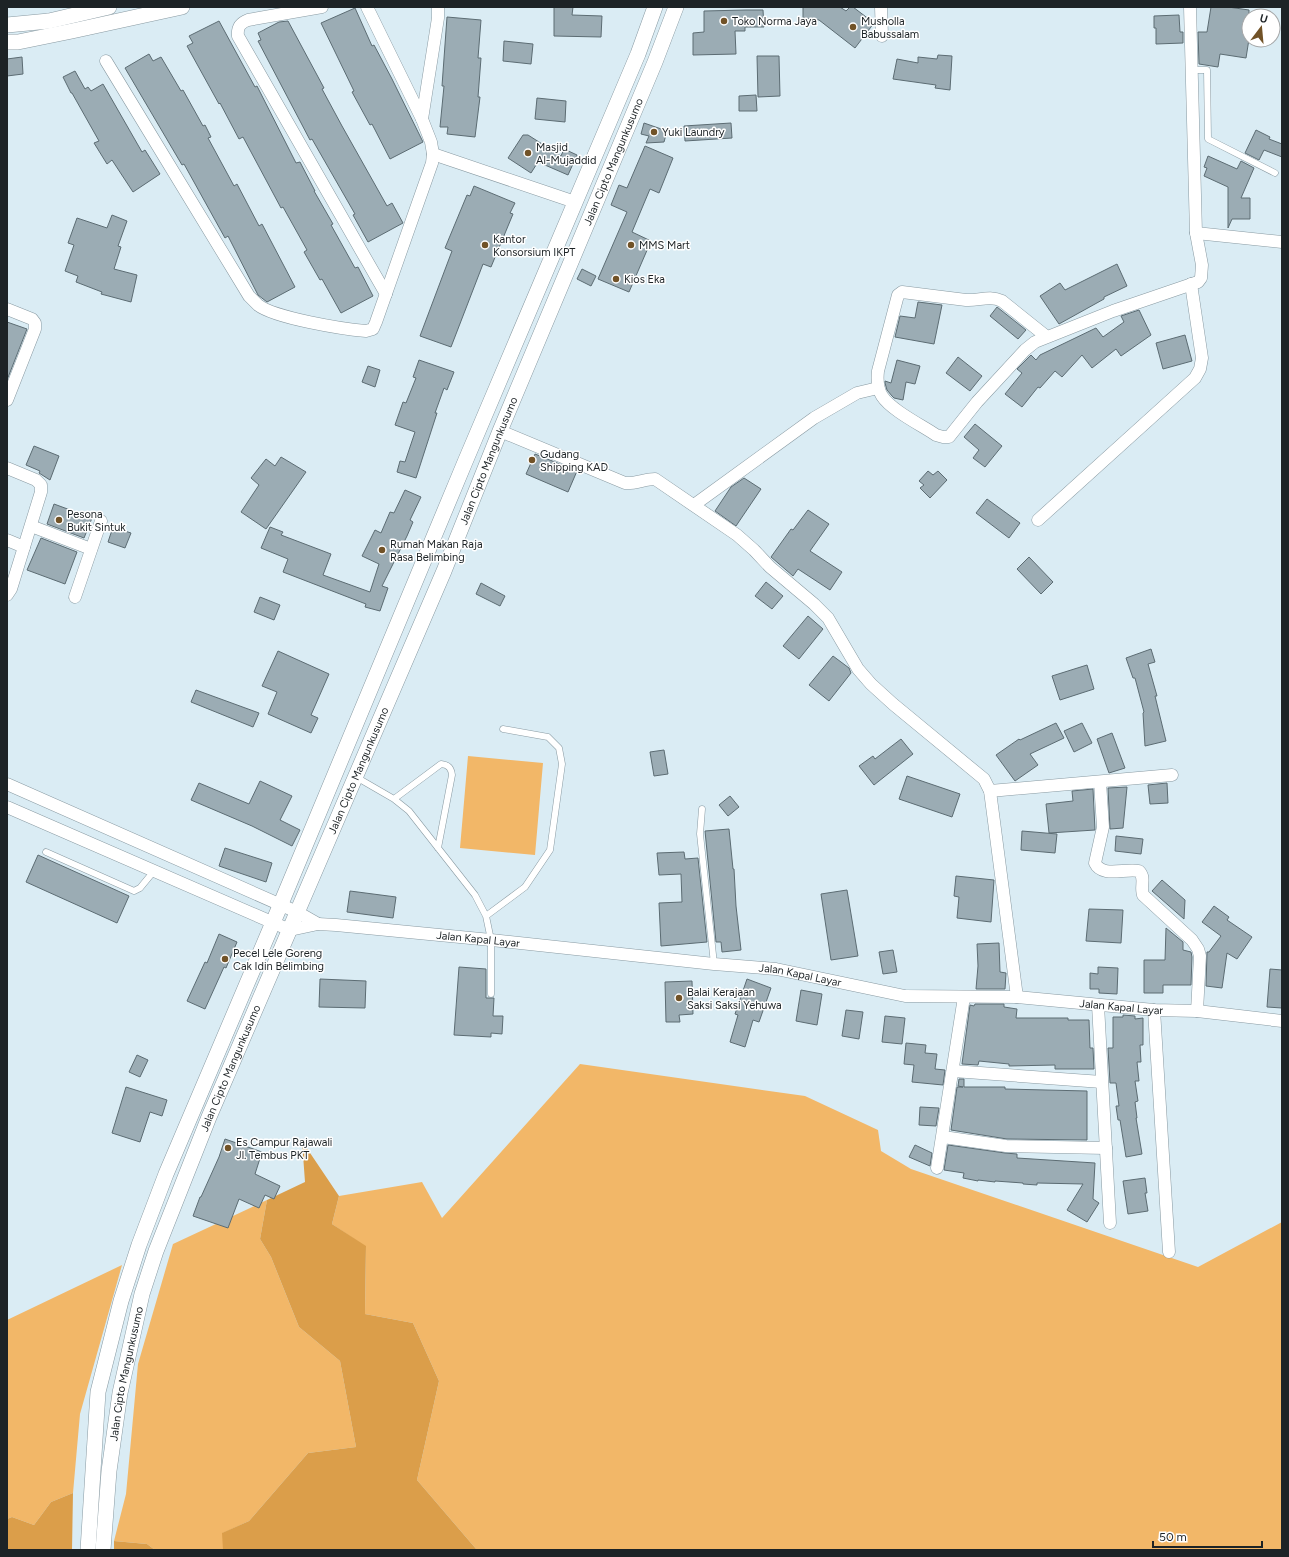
<svg xmlns="http://www.w3.org/2000/svg" width="1289" height="1557" viewBox="0 0 1289 1557" font-family="Figtree,sans-serif">
	<style>
		.green { fill: #f2b768 }
		.forest { fill: #db9e4a }
		.building { fill: #9bacb4; stroke: #5c6c73 }
		.lines { fill: none; stroke-linecap: round; stroke-linejoin: round }
		.service-casing { stroke: #899aa2; stroke-width: 7 }
		.minor-casing { stroke: #899aa2; stroke-width: 13 }
		.tertiary-casing { stroke: #899aa2; stroke-width: 16 }
		.service { stroke: #fff; stroke-width: 6 }
		.minor { stroke: #fff; stroke-width: 12 }
		.tertiary { stroke: #fff; stroke-width: 15 }
		.poi-dot { fill: #715227; stroke: #fff; stroke-width: 1.5 }
		.labels { text-anchor: middle; stroke-width: 3; stroke-linejoin: round; paint-order: stroke }
		.poi-label { font-size: 11px; fill: #1d2326; stroke: #fff; text-anchor: start }
		.street-label { font-size: 11px; fill: #1d2326; stroke: #fff }
	</style>
	<rect width="100%" height="100%" fill="#daecf4"/>
	<path class="green" d="M468 756 543 763 535 855 460 848Z
		M580 1064 805 1096 878 1130 881 1151 911 1169 1198 1267 1282 1222V1550H477L417 1480 439 1381 413 1323 365 1314 366 1247 332 1224 339 1196 422 1182 442 1218Z
		M267 1200 260 1239 271 1257 299 1327 340 1361 356 1447 308 1453 249 1521 223 1533V1550H155L147 1544 114 1541 126 1494 138 1364 173 1244Z
		M122 1265 80 1414 73 1493 51 1502 34 1525 12 1517 7 1519V1320Z"/>
	<path class="forest" d="M302 1141 339 1196 332 1224 366 1246 365 1314 413 1323 439 1381 417 1480 477 1550H223L222 1533 249 1521 308 1453 356 1447 340 1361 299 1327 271 1257 260 1239 267 1200 305 1182Z
		M73 1493 72 1550H7V1519L12 1517 34 1525 51 1502Z
		M114 1541 147 1544 155 1550H114Z"/>
	<path class="building" d="M554 7H573L572 15 602 16 601 37 554 36Z
		M803 7H840L846 11 850 7H853L874 23 855 48 819 20 803 18Z
		M1211 7H1228L1249 10V39L1246 58 1220 54 1218 67 1199 64 1198 32H1207Z
		M355 8 372 46 374 45 392 79 423 142 390 159 372 124 370 125 352 92 354 91 321 23Z
		M746 10H763L764 27H745V31H735L736 54 693 55V33L704 32V11Z
		M1179 15 1180 32H1183V43L1156 44V28H1154V16Z
		M447 17 481 20 478 58H481L478 97H480L475 137 447 134 448 127H440L444 86H442Z
		M219 21 255 87 257 86 296 163 300 162 315 191H314L333 224 331 225 355 268 358 267 373 296 341 313 322 279 320 280 304 252 307 250 283 207 281 208 243 137 239 139 220 103 219 104 187 46 193 43 189 36Z
		M288 21 324 88 322 89 342 126 387 206 392 203 403 223 368 242 353 215 355 214 312 139 310 140 258 41 261 40 258 33 279 22Z
		M504 41 533 44 531 64 503 61Z
		M149 54 153 61 161 57 181 91 183 90 203 126 205 125 211 137 208 138 234 186 237 184 259 226 262 224 295 287 267 302 258 295 228 236 225 238 184 164 182 165 125 68Z
		M938 55 952 56 950 90 935 88 936 85 893 79 897 59 918 63V57L937 59Z
		M757 56H779L780 96 758 97Z
		M22 57 23 74 7 76V59Z
		M75 71 85 89 88 87 91 91 103 84 142 152 145 150 160 174 133 192 112 160 107 164 94 143 99 141 72 93H71L63 77Z
		M756 95 757 111H739V96Z
		M537 98 566 101 565 122 535 119Z
		M644 123 667 131 664 142 646 143 649 136 641 134Z
		M731 123 732 138 685 141 684 126Z
		M1256 130 1270 137 1269 139 1282 144V157L1264 150 1259 160 1245 153Z
		M523 135H528L561 156 564 149 577 155 568 175 538 162 531 173 508 158Z
		M645 146 673 158 659 193 650 189 632 232 651 241 629 292 598 279 627 212 611 205 619 185 627 188Z
		M1208 156 1237 169 1241 161 1254 168 1241 198H1250V219H1232L1228 228V187L1204 176 1207 168 1204 167Z
		M474 186 515 203 510 213 513 214 491 267 483 264 451 347 420 336 452 251 445 248 467 195 470 196Z
		M112 215 127 221 118 246 121 247 114 269 137 275 131 302 101 294 102 292 76 282 78 276 65 271 74 245 68 243 77 218 107 228Z
		M1117 264 1127 286 1104 297V299L1059 324 1040 296 1060 283 1065 290Z
		M582 269 596 276 591 286 577 279Z
		M918 302 942 305 934 344 895 337 900 316 915 318Z
		M997 307 1026 330 1018 339 990 316Z
		M1139 310 1151 335 1121 356 1116 349 1092 368 1082 355 1062 377 1055 371 1040 388 1038 387 1022 407 1005 394 1022 373 1017 369 1031 355 1036 360 1040 355 1096 328 1103 337 1124 322 1121 316Z
		M7 322 27 329 7 380Z
		M1185 335 1192 361 1163 369 1156 343Z
		M958 357 982 376 970 391 946 373Z
		M419 360 454 372 447 390 444 388 435 413H437L416 478 397 472 400 461 405 462 415 432 395 425 403 402 406 403 416 378 413 377Z
		M897 360 920 366 915 384 906 382 903 400 894 398 892 396 887 390 885 383V381L891 383Z
		M368 366 380 370 375 387 362 382Z
		M975 424 1002 446 985 467 973 458 979 450 964 437Z
		M34 446 59 456 50 480 39 473 40 471 26 465Z
		M535 454 577 471 568 492 526 474Z
		M281 457 306 472 266 529 241 512 259 485 251 478 266 459 275 466Z
		M928 471 933 475 938 471 947 480 930 498 920 488 924 485 919 481Z
		M744 478 761 489 736 526 715 511 731 487Z
		M405 490 421 497 410 520 413 522 407 536 382 586 388 588 380 611 365 607 366 604 283 572 288 559 261 548 270 527 283 532 281 535 331 554 323 575 370 592 379 564 362 556 375 530 381 533 390 512 394 513Z
		M987 499 1020 523 1009 538 976 513Z
		M54 504 92 518 84 538 47 524Z
		M808 510 829 524 810 551 842 572 830 590 798 569 793 576 771 557 791 529 793 530Z
		M113 527 131 533 125 548 108 542Z
		M41 538 77 552 65 584 27 570Z
		M1029 557 1053 582 1041 594 1017 569Z
		M766 582 783 596 772 609 755 596Z
		M481 583 505 596 500 606 476 594Z
		M260 597 280 605 274 620 254 612Z
		M808 616 823 629 799 659 783 646Z
		M1151 649 1155 662 1148 664 1157 696H1155L1166 741 1145 746 1143 713 1144 712 1135 678H1133L1126 658Z
		M278 651 329 674 311 715 318 718 311 733 268 714 277 692 262 686Z
		M833 656 849 668 851 673 829 701 809 685Z
		M1087 665 1094 689 1060 700 1052 676Z
		M196 690 259 713 253 727 191 702Z
		M1056 723 1064 738 1030 754 1038 765 1015 781 996 755 1019 739 1020 740Z
		M1082 723 1092 743 1074 752 1064 731Z
		M1112 733 1125 768 1109 773 1097 739Z
		M901 739 913 754 874 785 859 766 873 756 875 759Z
		M664 750 668 774 654 776 650 752Z
		M907 776 960 794 952 817 899 799Z
		M260 781 292 796 280 820 300 830 292 846 252 826 191 800 199 783 249 804Z
		M1167 783 1168 803 1150 804 1148 785Z
		M1127 787 1123 828 1110 829 1108 788Z
		M1093 789 1095 830 1049 833 1046 804 1073 801 1072 791Z
		M730 796 739 807 728 816 719 805Z
		M729 829 733 869H734L736 906 741 950 722 952 721 942H716L705 831Z
		M1022 831 1057 834 1055 853 1021 850Z
		M1116 836 1143 839 1141 854 1115 851Z
		M225 848 272 863 266 882 219 866Z
		M684 852 685 859 698 858 707 942 661 946 659 903 682 902 681 874 659 875 657 853Z
		M38 855 129 896 117 923 26 882Z
		M956 876 994 880 991 922 957 918 959 897 954 896Z
		M1162 880 1185 900 1184 919 1152 891Z
		M847 890 858 956 831 960 821 894Z
		M350 891 396 897 393 918 347 912Z
		M1214 906 1229 917 1227 920 1252 937 1237 959 1227 953 1222 988 1206 986 1207 952H1209L1221 936 1202 922Z
		M1089 909 1123 910 1121 943 1086 941Z
		M1166 928 1183 942V950L1191 952 1192 957 1191 985H1163V993H1144V960H1165Z
		M219 934 237 942 226 968 224 967 205 1009 187 1001 205 962 207 963Z
		M999 943 1000 972 1006 973 1005 989H976L978 966 977 944Z
		M893 950 897 972 883 974 879 952Z
		M459 967 486 969V998H494L493 1016H503L502 1034 491 1033V1037L454 1035Z
		M1098 967 1118 968 1117 994 1099 993V989H1090V973L1098 974Z
		M1270 969 1282 970V1008L1267 1007Z
		M320 979 366 981 365 1008 319 1007Z
		M747 979 771 988 759 1022 753 1020 745 1047 730 1042 738 1015 735 1014Z
		M692 981 693 1014 679 1015 680 1022H666L665 982Z
		M801 990 822 994 817 1025 796 1021Z
		M975 1004H1004V1007L1017 1009 1016 1018H1068V1020H1089L1090 1048H1093L1094 1069H1055V1065L1009 1066V1064L979 1061 978 1065 962 1064 970 1005 974 1006Z
		M846 1010 863 1012 859 1039 842 1036Z
		M1123 1015 1135 1016V1019L1143 1018V1045H1140L1141 1062H1137L1139 1081H1135L1138 1101 1135 1102 1137 1118H1136L1142 1154 1126 1157 1120 1120H1118L1116 1106H1119L1116 1083H1110L1108 1048H1113V1017H1123Z
		M885 1016 905 1018 902 1044 882 1042Z
		M906 1043 926 1045 925 1053 937 1054 935 1069 945 1070 943 1085 912 1082 914 1065 904 1064Z
		M137 1055 148 1060 140 1077 129 1072Z
		M959 1079H964V1087H1005V1089L1087 1091V1140L1007 1139 951 1130 957 1087H963L958 1086Z
		M126 1087 167 1100 162 1116 150 1112 140 1142 112 1133Z
		M920 1107 939 1108 936 1126 919 1125Z
		M225 1139 262 1152 255 1174 280 1186 274 1199 265 1195 259 1208 239 1199 228 1228 193 1216 200 1197H201L219 1157Z
		M915 1145 932 1153 930 1166 909 1157Z
		M948 1145 1005 1153 1017 1154V1158L1095 1163 1093 1199 1099 1203 1087 1222 1067 1210 1083 1184 1037 1183V1185L1023 1184V1183L995 1181V1182L978 1180V1181L963 1178 964 1173 944 1170Z
		M1145 1178 1147 1193H1145L1148 1211 1128 1214 1123 1181Z"/>
	<g class="lines">
		<defs>
			<path id="service" d="M1192 70H1207L1208 139 1275 173
				M356 777 394 799 409 811 475 895 486 916 491 940V994
				M394 799 441 764C449 765 451 768 452 775L438 848
				M702 809 700 834 714 964
				M46 852 134 891 140 888 154 871
				M486 916 525 887 550 850 562 764 559 748 548 737 503 729"/>
			<g id="minor">
				<path d="M322 7 248 20C240 23 237 27 238 36L386 294"/>
				<path d="M367 7 422 119"/>
				<path d="M881 7 882 36"/>
				<path d="M106 61 249 296C252 299 255 302 258 305 275 318 342 329 366 331L373 329 376 322 432 163 433 154 431 142 422 119 438 18V7"/>
				<path d="M433 154 575 202"/>
				<path d="M1196 233 1282 242"/>
				<path d="M7 309 32 319 35 323V329L7 400"/>
				<path d="M1047 337 1002 301C989 295 979 301 966 300L902 292 898 295 878 371C877 380 877 388 882 396 891 410 921 425 936 435L943 437H949L977 402 1025 350 1035 342 1113 311 1198 282 1201 278 1202 265 1196 233 1190 7"/>
				<path d="M500 431 625 483C635 484 645 479 655 479L737 535 754 550 770 567 814 604 828 618 858 669 871 684 893 704 984 779 990 791 1017 997"/>
				<path d="M7 468 36 480 41 485V492L11 589 7 595"/>
				<path d="M694 505 814 418 857 393 878 388"/>
				<path d="M1038 520 1195 378 1200 369 1202 358 1191 284"/>
				<path d="M31 526 91 549"/>
				<path d="M7 540 24 547"/>
				<path d="M75 597 101 521"/>
				<path d="M1100 782 1103 827 1095 863C1102 878 1125 868 1139 871 1146 878 1140 886 1143 895L1192 940 1198 949 1200 956 1197 1011"/>
				<path d="M7 784 297 912 318 924"/>
				<path d="M990 791 1172 775"/>
				<path id="s1" d="M7 807 290 930 318 924 336 925 491 940 714 964 776 969 905 996 1017 997 1154 1010 1197 1011 1282 1021"/>
				<path d="M1098 1005 1110 1223"/>
				<path d="M1154 1010 1169 1252"/>
				<path d="M953 1071 1102 1082"/>
				<path d="M943 1137 1006 1146 1106 1148"/>
				<path d="M937 1168 964 997"/>
			</g>
			<g id="tertiary">
				<path d="M7 25 49 21 109 7"/>
				<path d="M7 42H18L72 31 182 7"/>
				<path d="M88 1550 98 1392 121 1301 139 1245 166 1174 280 906 465 462 638 54 655 7"/>
				<path id="s2" d="M103 1550 109 1471 120 1393 142 1294 156 1251 209 1117 444 571 500 431 655 62 676 7"/>
			</g>
		</defs>
		<use href="#service" class="service-casing"/>
		<use href="#minor" class="minor-casing"/>
		<use href="#tertiary" class="tertiary-casing"/>
		<use href="#service" class="service"/>
		<use href="#minor" class="minor"/>
		<use href="#tertiary" class="tertiary"/>
	</g>
	<g class="poi-dot">
		<circle cx="724" cy="21" r="4"/>
		<circle cx="853" cy="27" r="4"/>
		<circle cx="654" cy="132" r="4"/>
		<circle cx="528" cy="153" r="4"/>
		<circle cx="485" cy="245" r="4"/>
		<circle cx="631" cy="245" r="4"/>
		<circle cx="616" cy="279" r="4"/>
		<circle cx="532" cy="460" r="4"/>
		<circle cx="59" cy="520" r="4"/>
		<circle cx="382" cy="550" r="4"/>
		<circle cx="225" cy="959" r="4"/>
		<circle cx="679" cy="998" r="4"/>
		<circle cx="228" cy="1148" r="4"/>
	</g>
	<g class="labels">
		<g class="poi-label">
			<text x="732" y="25">Toko Norma Jaya</text>
			<text x="861" y="25">Musholla<tspan x="861" dy="13">Babussalam</tspan></text>
			<text x="662" y="136">Yuki Laundry</text>
			<text x="536" y="151">Masjid<tspan x="536" dy="13">Al-Mujaddid</tspan></text>
			<text x="493" y="243">Kantor<tspan x="493" dy="13">Konsorsium IKPT</tspan></text>
			<text x="639" y="249">MMS Mart</text>
			<text x="624" y="283">Kios Eka</text>
			<text x="540" y="458">Gudang<tspan x="540" dy="13">Shipping KAD</tspan></text>
			<text x="67" y="518">Pesona<tspan x="67" dy="13">Bukit Sintuk</tspan></text>
			<text x="390" y="548">Rumah Makan Raja<tspan x="390" dy="13">Rasa Belimbing</tspan></text>
			<text x="233" y="957">Pecel Lele Goreng<tspan x="233" dy="13">Cak Idin Belimbing</tspan></text>
			<text x="687" y="996">Balai Kerajaan<tspan x="687" dy="13">Saksi Saksi Yehuwa</tspan></text>
			<text x="236" y="1146">Es Campur Rajawali<tspan x="236" dy="13">Jl. Tembus PKT</tspan></text>
		</g>
		<g class="street-label">
			<text dy="4" stroke="none"><textPath href="#s2" startOffset="1486">Jalan Cipto Mangunkusumo</textPath></text>
			<text dy="4" stroke="none"><textPath href="#s2" startOffset="1162">Jalan Cipto Mangunkusumo</textPath></text>
			<text dy="4" stroke="none"><textPath href="#s2" startOffset="826">Jalan Cipto Mangunkusumo</textPath></text>
			<text dy="4" stroke="none"><textPath href="#s1" startOffset="498">Jalan Kapal Layar</textPath></text>
			<text dy="4" stroke="none"><textPath href="#s1" startOffset="822">Jalan Kapal Layar</textPath></text>
			<text dy="4" stroke="none"><textPath href="#s1" startOffset="1146">Jalan Kapal Layar</textPath></text>
			<text dy="4" stroke="none"><textPath href="#s2" startOffset="502">Jalan Cipto Mangunkusumo</textPath></text>
			<text dy="4" stroke="none"><textPath href="#s2" startOffset="178">Jalan Cipto Mangunkusumo</textPath></text>
		</g>
	</g>
	<rect width="1289" height="1557" fill="none" stroke="#1d2326" stroke-width="16"/>
	<g transform="translate(1261 28) rotate(16)"><circle r="19" fill="#ffffff" stroke="#a5a7a8"/>
	<path d="M0-3L7 15L0 10L-7 15Z" fill="#715227"/>
	<text y="-6" font-size="11" font-weight="bold" text-anchor="middle" fill="#1d2326">U</text>
	</g>
	<path d="M1153 1541v6h109v-6" fill="none" stroke="#1d2326" stroke-width="2"/>
	<text x="1159" y="1541" font-size="12" fill="#1d2326" stroke="#ffffff" stroke-width="3" paint-order="stroke">50 m</text>
</svg>
